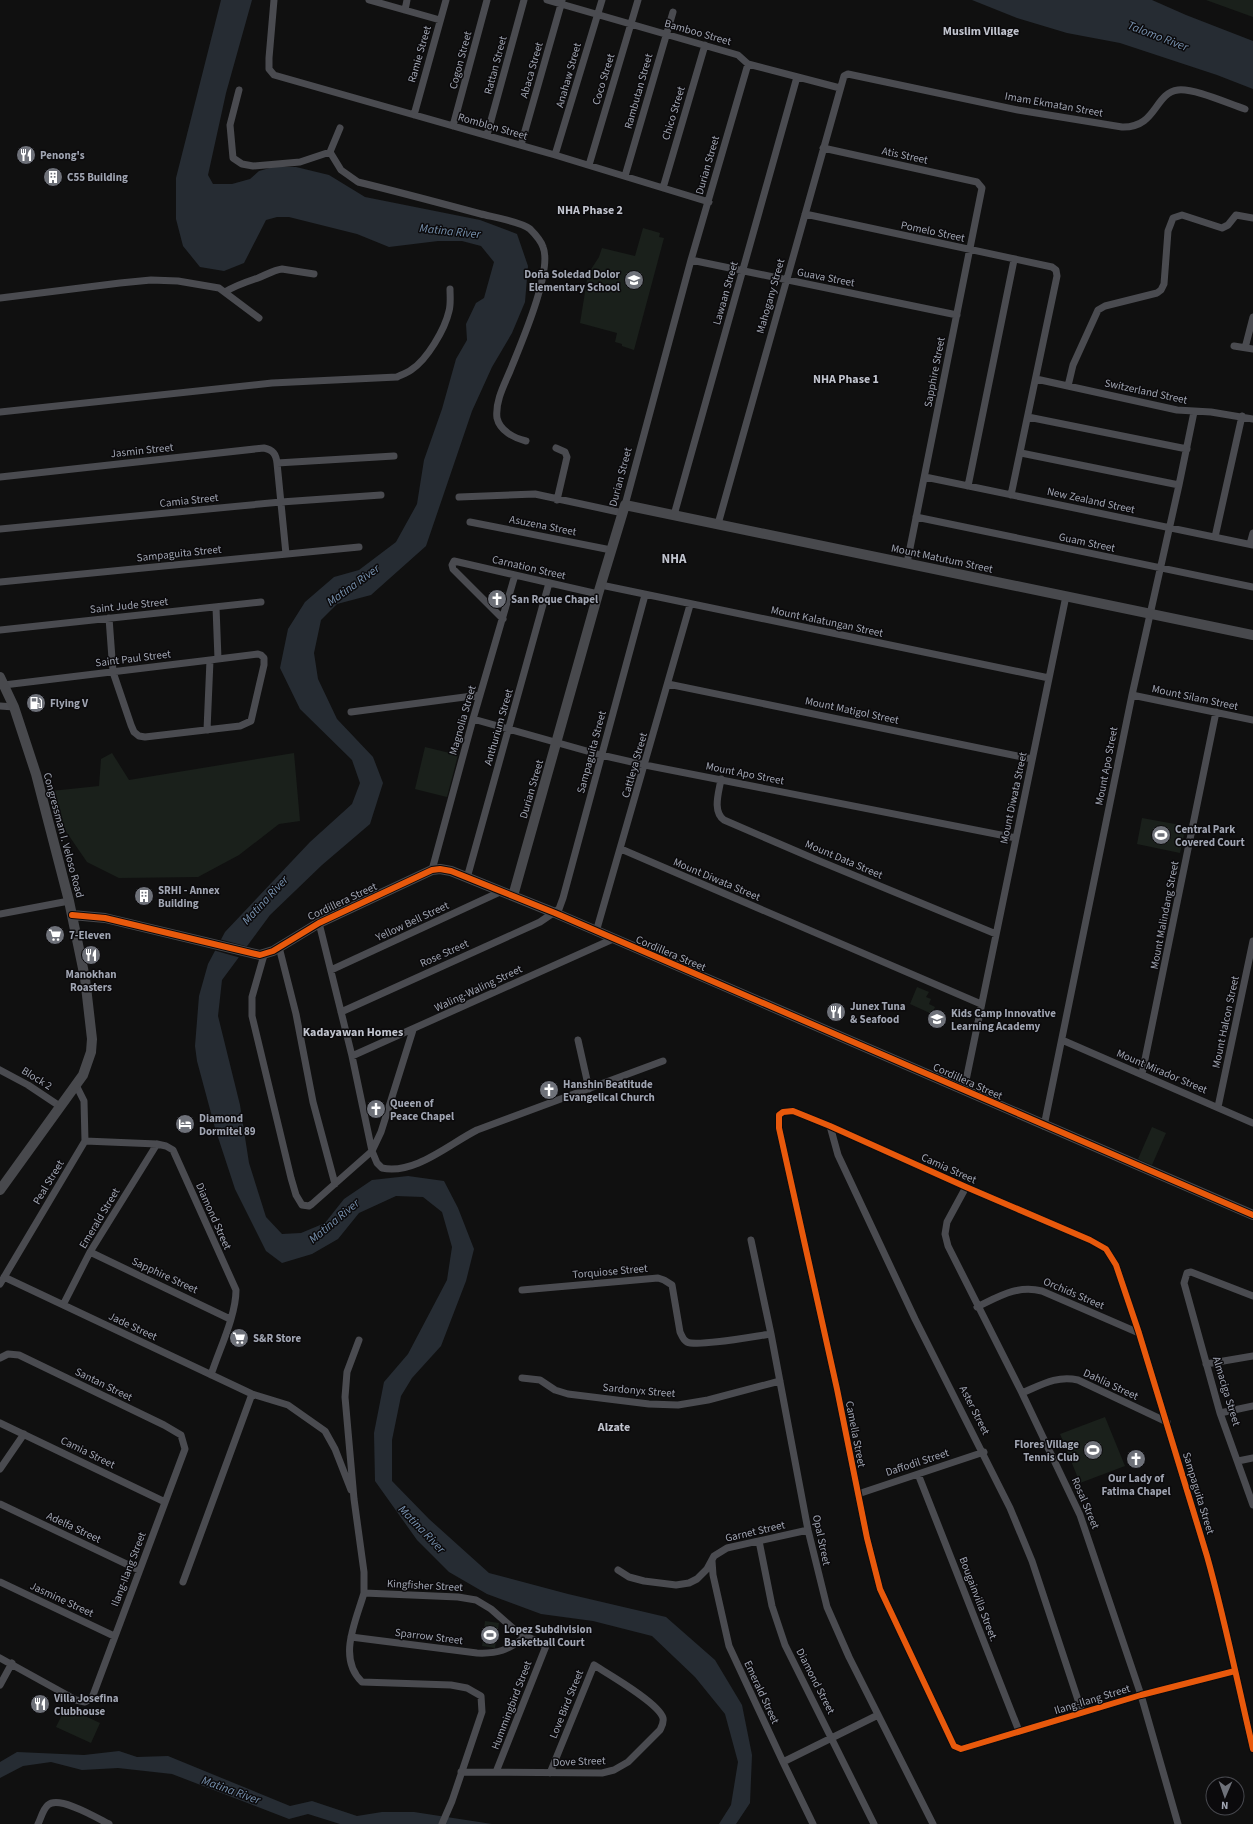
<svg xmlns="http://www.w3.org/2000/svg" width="1253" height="1824" viewBox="0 0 1253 1824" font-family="'Source Sans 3',sans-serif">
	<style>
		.green { fill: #1a201b }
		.water { fill: #262c33 }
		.pier { fill: #101010 }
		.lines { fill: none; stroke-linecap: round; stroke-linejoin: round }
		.street { stroke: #4a4b50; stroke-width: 7 }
		.secondary { stroke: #48494d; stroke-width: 10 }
		.cycleway-casing { stroke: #0b0a0c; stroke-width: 8 }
		.cycleway { stroke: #e8590c; stroke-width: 6 }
		.labels { text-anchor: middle; stroke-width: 3; stroke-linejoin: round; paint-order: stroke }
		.street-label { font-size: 11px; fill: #a0a5b2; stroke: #0b0a0c }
		.poi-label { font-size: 11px; font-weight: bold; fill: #a0a5b2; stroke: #0b0a0c; text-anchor: start }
		.neighbourhood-label { font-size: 12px; font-weight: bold; fill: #c1c4ce; stroke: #0b0a0c }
		.water-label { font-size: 12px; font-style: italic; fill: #7791ae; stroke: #0b0a0c }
		.quarter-label { font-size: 13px; font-weight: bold; fill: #c1c4ce; stroke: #0b0a0c }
	</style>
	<rect width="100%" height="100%" fill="#101010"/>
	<path class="green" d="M1206 0H1253V17Z
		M643 228 660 233 659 237 664 238 634 350 622 346V344L615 342 617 333 580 323 588 274 599 257 602 248 635 256Z
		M425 747 458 755 447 797 415 789Z
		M112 753 129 780 294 753 300 821 279 824 239 855 198 877 119 878 87 862 65 830 51 791 99 786 101 759Z
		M1142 818 1186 826 1180 853 1137 844Z
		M917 987 929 992 926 997 931 999 929 1004 935 1007 932 1014 910 1004Z
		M1152 1127 1166 1133 1152 1165 1138 1159Z
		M1105 1417 1125 1466 1080 1483 1060 1434Z
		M485 1621 499 1623 495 1648 482 1646Z
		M66 1707 100 1723 91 1743 56 1727Z"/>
	<path class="water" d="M221 0H252L226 93 208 175 213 184H232L250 179 259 171 273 167H296L329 175 365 197 480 220 517 234 528 266 525 302 512 333 492 367 472 411 426 546 371 595 337 604 321 620 314 653 318 679 337 719 373 757 383 783 370 824 322 865 270 915 222 980 218 1016 240 1105 249 1163 266 1217 282 1234 301 1233 325 1223 344 1199 372 1180 408 1176 444 1181 458 1208 474 1249 466 1281 441 1346 412 1378 401 1396 392 1440V1481L429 1519 489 1573 568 1594 666 1617 715 1660 742 1705 752 1755 750 1803 736 1824H719L731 1805 738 1762 725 1714 695 1677 652 1636 593 1621 541 1614 487 1594 449 1572 417 1540 375 1481 374 1433 384 1382 408 1354 447 1280 452 1247 442 1212 423 1197 396 1196 359 1213 338 1239 312 1254 282 1263 266 1251 235 1189 215 1128 197 1061 195 1046 199 996 208 964 225 932 310 842 352 804 360 783 352 760 300 709 280 668 288 629 305 602 334 577 359 570 396 542 417 504 424 460 442 409 456 359 467 340 466 324 476 303 484 298 494 262 481 246 462 241H438L389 247 357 234 289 217H277L266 220 244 263 224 271 200 267 183 246 176 219V178Z
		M972 0H1152L1186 15 1253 41V89L1217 75 1120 43 1067 33 1017 18Z
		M119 1751 137 1757 168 1756 290 1806 312 1801 357 1816 382 1812H414L492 1824H340L308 1814 289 1819 172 1774 118 1768 82 1770 51 1762 23 1766 0 1778V1762L17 1752 84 1755Z"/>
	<path class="pier" d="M219 939 249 947 241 958 213 950Z"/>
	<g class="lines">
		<path class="street" d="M274 0 269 58V69L274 75 555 155 709 202
			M369 0 440 20
			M547 0 738 55 748 64 840 88
			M405 10 407 0
			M239 90 230 125 233 158 242 164 253 166 300 162 330 152 340 128
			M414 115 446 0
			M453 126 487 0
			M487 135 524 0
			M521 145 562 1
			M823 148 977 182 982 188 907 563
			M330 152 341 170 358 182C399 192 440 203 481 214 493 217 522 222 530 229 534 233 541 241 543 247 553 271 520 346 510 371 504 385 495 402 497 418 500 431 514 438 526 441
			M555 155 602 0
			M589 165 638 0
			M625 176 673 12
			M663 188 705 45
			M805 214 1052 267 1056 270 1057 276 1011 495
			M691 260 957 315
			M225 292C236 285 246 282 258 278 266 275 274 270 282 269L314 274
			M0 298 120 283 151 280 178 281 219 288 259 318
			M1234 346 1253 349
			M1245 348 1253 317
			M1036 379 1177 410 1211 412 1253 419
			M1068 386 1073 365 1098 310 1105 306 1157 293 1161 290 1164 284 1168 231 1173 218 1182 215 1222 228 1228 225 1236 215 1253 218
			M0 412 272 383 397 377C401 375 407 373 411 370 427 360 445 329 449 311 451 304 450 296 450 289
			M1028 417 1187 449
			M556 448 565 452 567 457 557 500
			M1021 453 1179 485
			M277 463 394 456
			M0 477 264 448C273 450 276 454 277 463L286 554
			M925 477 1253 545
			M968 486 1014 260
			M459 497 535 494 623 513
			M625 505 691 260 748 64
			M674 515 797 77
			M916 517 1253 587
			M470 522 611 550
			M718 524 844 76 848 74 1018 110 1122 127C1157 128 1154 93 1178 90 1194 88 1229 104 1245 109
			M0 529 281 502 381 495
			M1215 537 1242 416
			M1250 544 1253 533
			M0 582 359 547
			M601 585 1049 678
			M216 607 218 659
			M503 619 453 569 452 565 454 561 598 594
			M0 630 261 602
			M668 684 1032 759
			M4 685 210 660 258 654 261 655 264 658V665L251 721 240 726 145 737 139 736 134 732 131 725 113 672 109 618
			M1132 695 1253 720
			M0 706 14 707
			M351 712 480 695
			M473 719 601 755 645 765 1016 838
			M207 730 210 660
			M721 779C719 792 712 811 724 820L817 860 996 934
			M621 849 981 1004
			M432 870 473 719 515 575
			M467 878 549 583
			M0 914 69 901
			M319 923 352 1056 372 1151 377 1163 382 1168C415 1175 449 1144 477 1130L663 1061
			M596 932 690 605
			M279 947 296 1014 313 1102 335 1184
			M264 955 252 997V1016L291 1178 296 1195 302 1205 309 1206 312 1204 372 1151 381 1132 413 1030
			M331 970 502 891
			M341 1012 540 922 559 909 563 898 645 595
			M578 1040 589 1089
			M1062 1040 1253 1123
			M352 1056 613 939
			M0 1070 28 1085 61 1107
			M1142 1074 1216 712
			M964 1090 1066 596
			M1218 1107 1253 941
			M830 1126 838 1155 915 1319 1010 1508 1032 1561 1082 1712
			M1044 1126 1132 695 1179 485 1194 412
			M85 1141 157 1144 166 1146 173 1150 236 1290C236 1316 219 1350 211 1375
			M966 1187 947 1222 945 1234 948 1246 1022 1393 1080 1515 1141 1695 1178 1824
			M751 1240 771 1334 808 1530 827 1607 849 1657 933 1824
			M90 1252 230 1319
			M4 1277 252 1394 288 1405 325 1431 335 1449 351 1490
			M0 1284 85 1141 84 1101 76 1085
			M522 1290 658 1278 664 1280 672 1285 680 1332C682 1336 683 1340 687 1342 697 1347 756 1336 771 1334
			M1253 1296 1191 1272 1187 1273 1184 1283 1220 1413 1253 1505
			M63 1305 90 1252 157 1144
			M977 1307C1000 1296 1017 1285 1042 1291L1139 1333
			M359 1340 347 1372 345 1397 354 1499 364 1572V1593L458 1597 476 1600 491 1609 516 1631 546 1646 496 1772
			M0 1358 8 1354 19 1355 164 1425 181 1435 185 1449 92 1698 85 1702 76 1700 0 1658
			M1206 1364 1253 1356
			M522 1378 540 1380 555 1390 568 1394 649 1404 678 1405 708 1400 780 1381
			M1022 1393C1041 1385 1057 1375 1078 1380L1167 1422
			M1220 1413 1253 1406
			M0 1423 165 1502
			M1238 1461 1253 1458
			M0 1469 24 1434
			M918 1474 1019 1731
			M858 1494 984 1452
			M0 1504 139 1570
			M759 1541 772 1606 785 1645 874 1824
			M712 1561 713 1575 729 1646 783 1762 813 1824
			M618 1570 629 1577 644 1581 676 1585 689 1583 697 1579 707 1569 714 1556 727 1548 808 1530
			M0 1582 114 1636
			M183 1582 252 1394
			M364 1593C356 1621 337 1658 362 1682L451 1685 467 1688 481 1696 482 1712 452 1801 442 1824
			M351 1637 477 1653C498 1654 508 1650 525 1637
			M1235 1671 1141 1695 961 1749 954 1746 880 1589 867 1538 837 1389 779 1128V1115L783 1112 793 1111 830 1126 966 1187 1090 1240 1106 1249 1116 1265 1139 1333 1207 1556C1225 1620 1238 1685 1253 1749
			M0 1685 12 1663
			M783 1762 878 1715
			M461 1772 602 1773 614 1770 628 1762 660 1730C662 1726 664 1723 663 1718 659 1703 608 1674 594 1665L550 1773
			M38 1824C41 1818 43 1809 48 1805 59 1795 97 1818 109 1824"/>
		<path class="secondary" d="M0 677 14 707 36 774 69 901 85 978 92 1039 91 1052 83 1075 0 1190
			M513 896 598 594 625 505 1253 635
			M72 915 105 918 260 955 273 951 319 923 432 870 440 869 451 871 555 913 1253 1215"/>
		<defs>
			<path id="cycleway" d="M72 915 105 918 260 955 273 951 319 923 432 870 440 869 451 871 555 913 1253 1215
				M1235 1671 1141 1695 961 1749 954 1746 880 1589 867 1538 837 1389 779 1128V1115L783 1112 793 1111 830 1126 966 1187 1090 1240 1106 1249 1116 1265 1139 1333 1207 1556C1225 1620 1238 1685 1253 1749"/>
		</defs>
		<use href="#cycleway" class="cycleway-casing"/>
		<use href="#cycleway" class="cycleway"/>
	</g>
	<defs>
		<symbol id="restaurant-disc" viewBox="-11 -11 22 22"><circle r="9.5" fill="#6e7179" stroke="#0b0a0c"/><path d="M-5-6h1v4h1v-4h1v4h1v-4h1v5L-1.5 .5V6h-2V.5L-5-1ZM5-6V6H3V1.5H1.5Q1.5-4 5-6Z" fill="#fff"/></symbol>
		<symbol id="building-disc" viewBox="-11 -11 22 22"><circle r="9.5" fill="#6e7179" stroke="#0b0a0c"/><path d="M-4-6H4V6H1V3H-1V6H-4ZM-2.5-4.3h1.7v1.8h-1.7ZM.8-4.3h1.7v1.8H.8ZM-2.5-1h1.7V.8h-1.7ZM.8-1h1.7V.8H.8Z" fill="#fff"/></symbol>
		<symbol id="school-disc" viewBox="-11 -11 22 22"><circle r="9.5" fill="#6e7179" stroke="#0b0a0c"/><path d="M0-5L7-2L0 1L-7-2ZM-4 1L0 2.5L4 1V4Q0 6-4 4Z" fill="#fff"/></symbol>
		<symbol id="church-disc" viewBox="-11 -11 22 22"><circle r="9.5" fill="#6e7179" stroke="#0b0a0c"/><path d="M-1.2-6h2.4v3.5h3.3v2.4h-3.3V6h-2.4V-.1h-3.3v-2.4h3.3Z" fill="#fff"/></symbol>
		<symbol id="fuel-disc" viewBox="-11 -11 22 22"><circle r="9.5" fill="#6e7179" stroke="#0b0a0c"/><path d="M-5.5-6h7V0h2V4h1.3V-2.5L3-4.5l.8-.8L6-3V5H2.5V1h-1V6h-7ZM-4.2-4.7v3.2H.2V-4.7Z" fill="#fff"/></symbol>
		<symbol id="stadium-disc" viewBox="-11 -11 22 22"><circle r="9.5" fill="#6e7179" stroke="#0b0a0c"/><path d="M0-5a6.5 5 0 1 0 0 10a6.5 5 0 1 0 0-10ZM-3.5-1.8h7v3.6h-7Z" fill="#fff"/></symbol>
		<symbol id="supermarket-disc" viewBox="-11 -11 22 22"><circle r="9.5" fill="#6e7179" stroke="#0b0a0c"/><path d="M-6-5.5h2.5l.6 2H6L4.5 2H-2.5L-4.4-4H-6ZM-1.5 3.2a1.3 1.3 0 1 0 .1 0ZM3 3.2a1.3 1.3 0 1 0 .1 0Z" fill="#fff"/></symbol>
		<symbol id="hotel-disc" viewBox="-11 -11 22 22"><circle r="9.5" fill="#6e7179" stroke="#0b0a0c"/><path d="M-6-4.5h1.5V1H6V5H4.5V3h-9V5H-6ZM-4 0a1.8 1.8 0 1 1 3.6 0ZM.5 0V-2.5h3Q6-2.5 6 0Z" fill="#fff"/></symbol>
	</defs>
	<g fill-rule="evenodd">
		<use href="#restaurant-disc" x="15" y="144" width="22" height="22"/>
		<use href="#building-disc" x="42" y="166" width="22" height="22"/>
		<use href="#school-disc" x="623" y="269" width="22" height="22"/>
		<use href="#church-disc" x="486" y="588" width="22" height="22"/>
		<use href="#fuel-disc" x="25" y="692" width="22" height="22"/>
		<use href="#stadium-disc" x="1150" y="824" width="22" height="22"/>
		<use href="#building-disc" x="133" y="885" width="22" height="22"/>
		<use href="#supermarket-disc" x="44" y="924" width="22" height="22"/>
		<use href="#restaurant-disc" x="80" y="944" width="22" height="22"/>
		<use href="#restaurant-disc" x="825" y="1001" width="22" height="22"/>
		<use href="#school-disc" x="926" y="1008" width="22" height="22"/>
		<use href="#church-disc" x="538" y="1079" width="22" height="22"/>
		<use href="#church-disc" x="365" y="1098" width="22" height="22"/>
		<use href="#hotel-disc" x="174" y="1113" width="22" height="22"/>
		<use href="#supermarket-disc" x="228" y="1327" width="22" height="22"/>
		<use href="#stadium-disc" x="1082" y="1439" width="22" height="22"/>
		<use href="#church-disc" x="1125" y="1448" width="22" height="22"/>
		<use href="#stadium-disc" x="479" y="1624" width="22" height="22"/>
		<use href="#restaurant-disc" x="29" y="1693" width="22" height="22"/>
	</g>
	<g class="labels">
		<g class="street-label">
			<text transform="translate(698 32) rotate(16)" y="4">Bamboo Street</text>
			<text transform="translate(419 54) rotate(-74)" y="4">Ramie Street</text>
			<text transform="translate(460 60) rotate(-75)" y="4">Cogon Street</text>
			<text transform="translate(495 65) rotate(-75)" y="4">Rattan Street</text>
			<text transform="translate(531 70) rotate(-74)" y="4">Abaca Street</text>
			<text transform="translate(568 75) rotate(-74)" y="4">Anahaw Street</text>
			<text transform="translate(603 79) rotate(-73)" y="4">Coco Street</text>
			<text transform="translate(638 91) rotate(-74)" y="4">Rambutan Street</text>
			<text transform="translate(1054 104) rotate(10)" y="4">Imam Ekmatan Street</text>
			<text transform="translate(673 113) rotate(-73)" y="4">Chico Street</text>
			<text transform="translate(493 126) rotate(16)" y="4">Romblon Street</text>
			<text transform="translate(905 155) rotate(12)" y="4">Atis Street</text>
			<text transform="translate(707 165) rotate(-74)" y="4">Durian Street</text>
			<text transform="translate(933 231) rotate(12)" y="4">Pomelo Street</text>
			<text transform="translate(826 277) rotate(11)" y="4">Guava Street</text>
			<text transform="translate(725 293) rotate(-74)" y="4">Lawaan Street</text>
			<text transform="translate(770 296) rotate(-74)" y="4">Mahogany Street</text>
			<text transform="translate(934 372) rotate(-79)" y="4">Sapphire Street</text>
			<text transform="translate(1146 391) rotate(12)" y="4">Switzerland Street</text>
			<text transform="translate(142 450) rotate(-6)" y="4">Jasmin Street</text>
			<text transform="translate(620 477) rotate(-75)" y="4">Durian Street</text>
			<text transform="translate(189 500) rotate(-6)" y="4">Camia Street</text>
			<text transform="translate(1091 500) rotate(12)" y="4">New Zealand Street</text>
			<text transform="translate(543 525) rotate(11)" y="4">Asuzena Street</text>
			<text transform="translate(1087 542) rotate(12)" y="4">Guam Street</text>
			<text transform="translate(179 553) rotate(-6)" y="4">Sampaguita Street</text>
			<text transform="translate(942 558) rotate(12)" y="4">Mount Matutum Street</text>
			<text transform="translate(529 567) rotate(13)" y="4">Carnation Street</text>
			<text transform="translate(129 605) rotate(-6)" y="4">Saint Jude Street</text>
			<text transform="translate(827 621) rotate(12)" y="4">Mount Kalatungan Street</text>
			<text transform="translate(133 658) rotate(-7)" y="4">Saint Paul Street</text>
			<text transform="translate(1195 697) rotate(12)" y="4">Mount Silam Street</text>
			<text transform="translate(852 710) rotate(12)" y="4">Mount Matigol Street</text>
			<text transform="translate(462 720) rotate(-74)" y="4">Magnolia Street</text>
			<text transform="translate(498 727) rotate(-74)" y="4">Anthurium Street</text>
			<text transform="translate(591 752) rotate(-75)" y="4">Sampaguita Street</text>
			<text transform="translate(634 765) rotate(-74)" y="4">Cattleya Street</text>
			<text transform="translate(1106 766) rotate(-79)" y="4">Mount Apo Street</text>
			<text transform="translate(745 773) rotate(11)" y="4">Mount Apo Street</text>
			<text transform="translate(531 789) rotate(-74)" y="4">Durian Street</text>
			<text transform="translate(1013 798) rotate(-78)" y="4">Mount Diwata Street</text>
			<text transform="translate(64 835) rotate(75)" y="4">Congressman I. Veloso Road</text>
			<text transform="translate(844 859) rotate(23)" y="4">Mount Data Street</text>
			<text transform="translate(717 879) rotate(23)" y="4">Mount Diwata Street</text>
			<text transform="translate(342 901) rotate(-25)" y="4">Cordillera Street</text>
			<text transform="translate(1164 915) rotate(-79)" y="4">Mount Malindang Street</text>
			<text transform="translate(412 921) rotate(-25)" y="4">Yellow Bell Street</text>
			<text transform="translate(444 953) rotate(-24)" y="4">Rose Street</text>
			<text transform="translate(671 953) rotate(23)" y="4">Cordillera Street</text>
			<text transform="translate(478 988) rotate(-25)" y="4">Waling-Waling Street</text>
			<text transform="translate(1225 1022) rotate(-78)" y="4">Mount Halcon Street</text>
			<text transform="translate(1162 1071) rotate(23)" y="4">Mount Mirador Street</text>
			<text transform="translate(37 1078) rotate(32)" y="4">Block 2</text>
			<text transform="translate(968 1081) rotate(24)" y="4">Cordillera Street</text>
			<text transform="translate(949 1168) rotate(24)" y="4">Camia Street</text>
			<text transform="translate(48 1182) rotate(-59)" y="4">Peal Street</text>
			<text transform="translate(214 1216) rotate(66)" y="4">Diamond Street</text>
			<text transform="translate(99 1218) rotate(-59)" y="4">Emerald Street</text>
			<text transform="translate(610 1271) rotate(-5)" y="4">Torquiose Street</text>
			<text transform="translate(165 1275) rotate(25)" y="4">Sapphire Street</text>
			<text transform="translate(1074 1293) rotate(23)" y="4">Orchids Street</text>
			<text transform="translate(133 1326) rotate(25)" y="4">Jade Street</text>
			<text transform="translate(104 1384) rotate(26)" y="4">Santan Street</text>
			<text transform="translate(1111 1384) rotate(25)" y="4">Dahlia Street</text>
			<text transform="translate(639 1390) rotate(5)" y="4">Sardonyx Street</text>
			<text transform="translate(1227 1391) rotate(73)" y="4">Almaciga Street</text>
			<text transform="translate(975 1410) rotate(63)" y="4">Aster Street</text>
			<text transform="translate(856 1434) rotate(79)" y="4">Camella Street</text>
			<text transform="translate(88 1452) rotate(26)" y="4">Camia Street</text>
			<text transform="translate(917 1462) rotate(-18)" y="4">Daffodil Street</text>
			<text transform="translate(1199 1493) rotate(73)" y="4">Sampaguita Street</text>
			<text transform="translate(1086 1503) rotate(67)" y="4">Rosal Street</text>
			<text transform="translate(74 1527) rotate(25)" y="4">Adelfa Street</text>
			<text transform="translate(755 1531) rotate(-13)" y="4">Garnet Street</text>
			<text transform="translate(822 1540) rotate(78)" y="4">Opal Street</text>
			<text transform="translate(128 1569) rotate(-69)" y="4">Ilang-Ilang Street</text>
			<text transform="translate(425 1585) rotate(3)" y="4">Kingfisher Street</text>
			<text transform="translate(62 1599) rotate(25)" y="4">Jasmine Street</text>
			<text transform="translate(979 1599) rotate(69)" y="4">Bougainvilla Street.</text>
			<text transform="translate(429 1636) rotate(7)" y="4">Sparrow Street</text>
			<text transform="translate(816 1681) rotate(63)" y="4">Diamond Street</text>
			<text transform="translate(762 1692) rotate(65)" y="4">Emerald Street</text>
			<text transform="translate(1092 1699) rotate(-17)" y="4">Ilang-Ilang Street</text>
			<text transform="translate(566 1704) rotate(-68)" y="4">Love Bird Street</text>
			<text transform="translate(511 1705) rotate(-69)" y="4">Hummingbird Street</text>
			<text transform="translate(579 1761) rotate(-2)" y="4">Dove Street</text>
		</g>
		<g class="poi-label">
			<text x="40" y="159">Penong's</text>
			<text x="67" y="181">C55 Building</text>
			<text x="620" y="278" text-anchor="end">Doña Soledad Dolor<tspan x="620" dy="13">Elementary School</tspan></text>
			<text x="511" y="603">San Roque Chapel</text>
			<text x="50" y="707">Flying V</text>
			<text x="1175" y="833">Central Park<tspan x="1175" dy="13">Covered Court</tspan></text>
			<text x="158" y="894">SRHI - Annex<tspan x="158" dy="13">Building</tspan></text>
			<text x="69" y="939">7-Eleven</text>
			<text x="91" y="978" text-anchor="middle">Manokhan<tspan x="91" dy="13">Roasters</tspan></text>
			<text x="850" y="1010">Junex Tuna<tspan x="850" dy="13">&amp; Seafood</tspan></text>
			<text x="951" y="1017">Kids Camp Innovative<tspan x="951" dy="13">Learning Academy</tspan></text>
			<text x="563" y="1088">Hanshin Beatitude<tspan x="563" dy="13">Evangelical Church</tspan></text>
			<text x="390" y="1107">Queen of<tspan x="390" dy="13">Peace Chapel</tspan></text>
			<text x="199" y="1122">Diamond<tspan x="199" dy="13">Dormitel 89</tspan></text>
			<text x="253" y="1342">S&amp;R Store</text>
			<text x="1079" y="1448" text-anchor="end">Flores Village<tspan x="1079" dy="13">Tennis Club</tspan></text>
			<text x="1136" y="1482" text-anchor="middle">Our Lady of<tspan x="1136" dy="13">Fatima Chapel</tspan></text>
			<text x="504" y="1633">Lopez Subdivision<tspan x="504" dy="13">Basketball Court</tspan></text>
			<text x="54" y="1702">Villa Josefina<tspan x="54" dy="13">Clubhouse</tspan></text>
		</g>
		<g class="neighbourhood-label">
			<text x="981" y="35">Muslim Village</text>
			<text x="590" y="214">NHA Phase 2</text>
			<text x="846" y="383">NHA Phase 1</text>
			<text x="353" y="1036">Kadayawan Homes</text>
			<text x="614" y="1431">Alzate</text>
		</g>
		<g class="water-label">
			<text transform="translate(1158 36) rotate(21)" y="4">Talomo River</text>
			<text transform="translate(450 231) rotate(6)" y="4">Matina River</text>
			<text transform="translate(353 585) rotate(-36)" y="4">Matina River</text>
			<text transform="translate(265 900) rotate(-47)" y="4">Matina River</text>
			<text transform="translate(334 1221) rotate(-40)" y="4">Matina River</text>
			<text transform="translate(422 1529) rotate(46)" y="4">Matina River</text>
			<text transform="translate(231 1790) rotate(20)" y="4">Matina River</text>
		</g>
		<g class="quarter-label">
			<text x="674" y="563">NHA</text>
		</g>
	</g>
	<g transform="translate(1225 1796) rotate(182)"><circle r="19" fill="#0b0a0c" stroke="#47484e"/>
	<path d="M0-3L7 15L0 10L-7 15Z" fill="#6e7179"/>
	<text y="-6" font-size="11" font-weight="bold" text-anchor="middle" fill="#a0a5b2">N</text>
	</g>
</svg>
